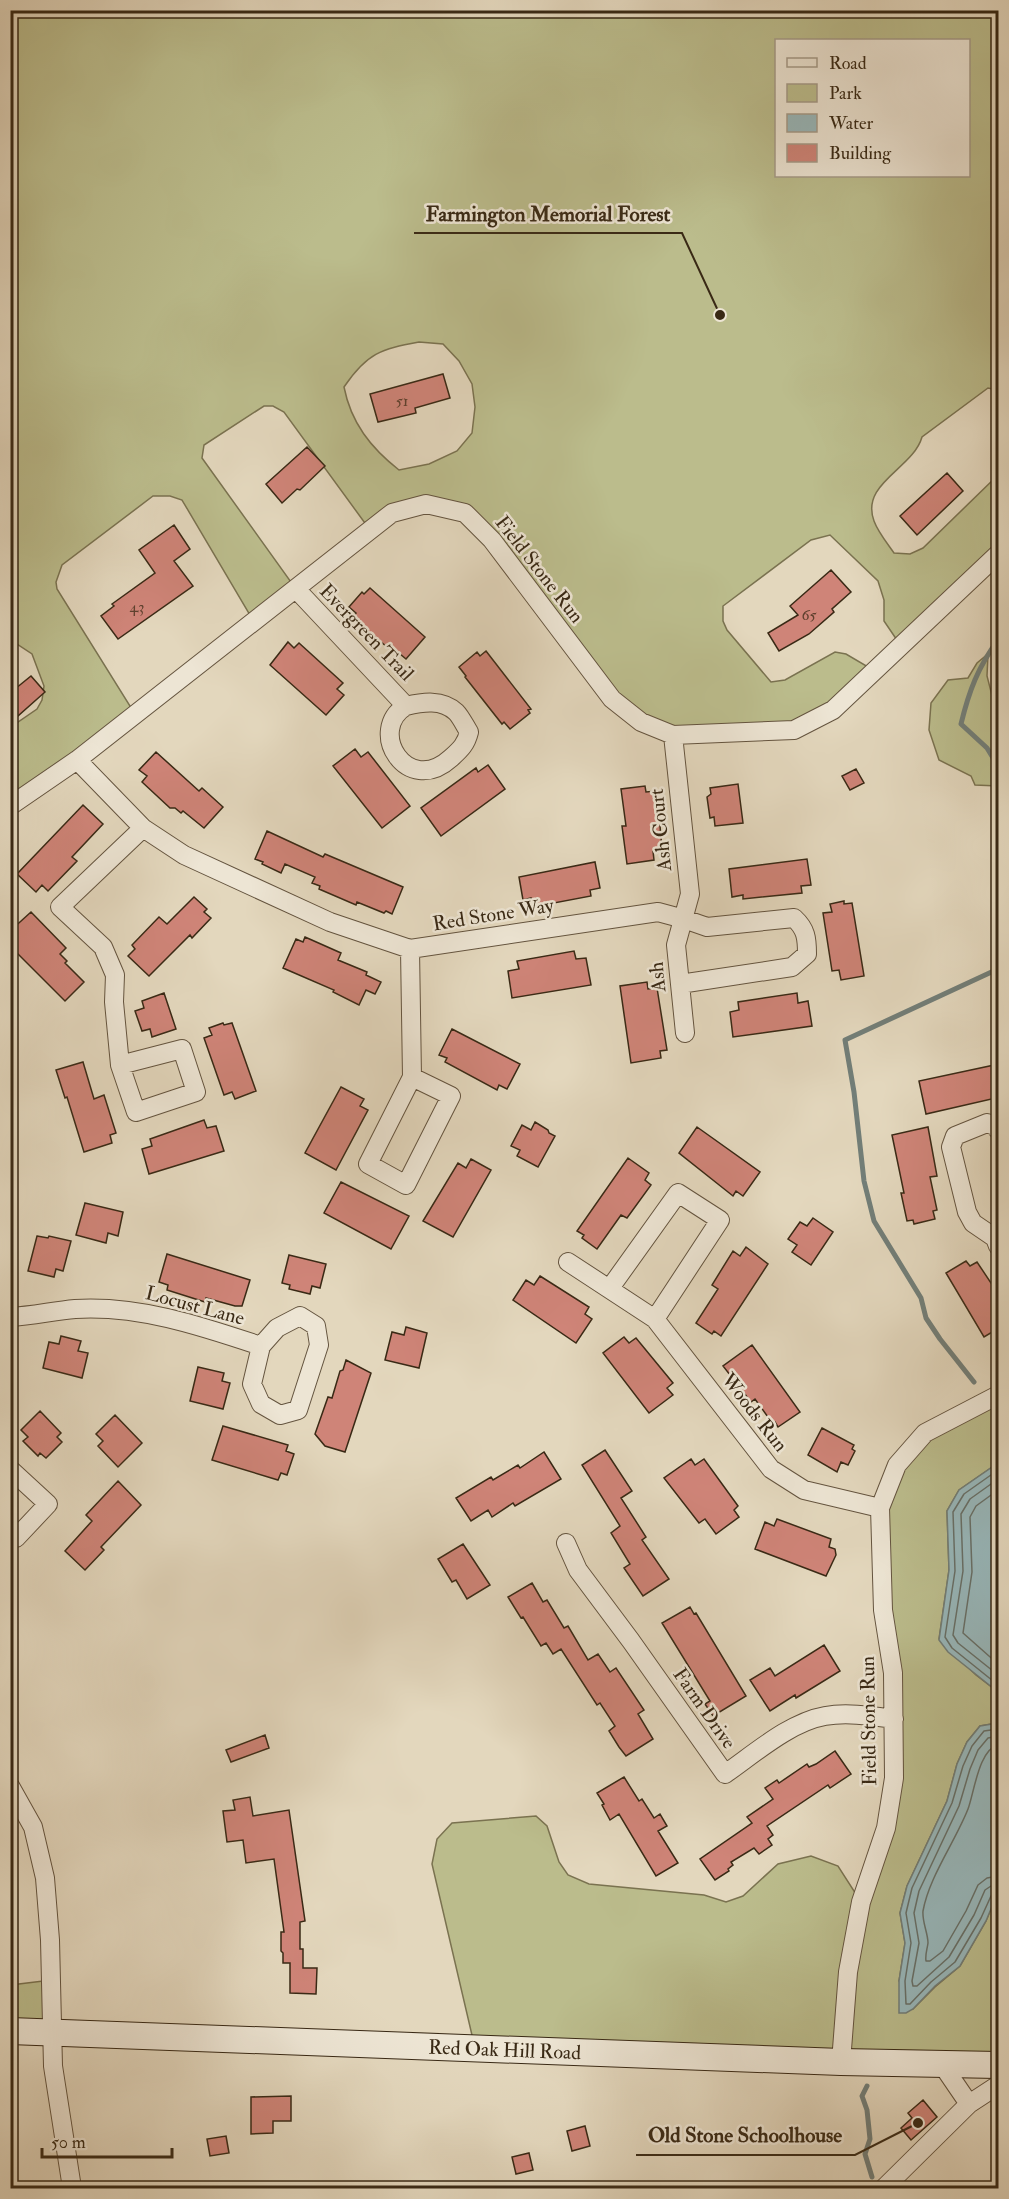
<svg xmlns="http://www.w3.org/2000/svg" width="1009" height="2199" viewBox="0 0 1009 2199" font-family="'IM FELL Double Pica',serif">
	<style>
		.green { fill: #bbbc8c; stroke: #7a7250; stroke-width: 1.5; fill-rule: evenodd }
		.water { fill: #98b7ba; stroke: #727e78; stroke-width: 1.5 }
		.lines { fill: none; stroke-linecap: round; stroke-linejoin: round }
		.shore { stroke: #687068; stroke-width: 1.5 }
		.stream { stroke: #727e78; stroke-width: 5 }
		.building { fill: #cf8478; stroke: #392915; stroke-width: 1.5 }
		.street-casing { stroke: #64543f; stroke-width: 20 }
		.secondary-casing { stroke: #392915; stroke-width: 28 }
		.street { stroke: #ede5d4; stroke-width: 18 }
		.secondary { stroke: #ede5d4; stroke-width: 26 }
		.labels { text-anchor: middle; stroke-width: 5; stroke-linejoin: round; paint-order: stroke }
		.number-label { font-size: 16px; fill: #5e402e }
		.street-label { font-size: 20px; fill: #392915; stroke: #ede5d4 }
		.leader { fill: none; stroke: #392915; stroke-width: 2 }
		.callout-dot { fill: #392915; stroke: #ede5d4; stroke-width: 2 }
		.callout-label { font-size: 21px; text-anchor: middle; font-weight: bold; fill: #392915; stroke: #ede5d4; stroke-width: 5; stroke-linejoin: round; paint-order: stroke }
	</style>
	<rect width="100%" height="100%" fill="#e3d7bd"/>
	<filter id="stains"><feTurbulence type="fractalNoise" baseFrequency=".00333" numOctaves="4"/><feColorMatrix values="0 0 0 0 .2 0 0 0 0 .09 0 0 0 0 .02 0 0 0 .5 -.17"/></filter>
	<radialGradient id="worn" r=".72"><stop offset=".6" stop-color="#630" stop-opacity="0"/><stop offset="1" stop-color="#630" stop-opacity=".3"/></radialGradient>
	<path class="green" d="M11 11H998V390L988 388 922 437C913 469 860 483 874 521 878 532 887 543 894 553L910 554 923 548 998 475V554L901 646 884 621V600L878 581 830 535 811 540 723 606V621L727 630 771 682 785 680 835 652 846 654 875 671 794 730 673 735 641 722 465 513 426 504 370 530 284 412 273 406H264L204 445 202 458 296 589 254 622 182 500 170 496H153L62 565 56 582 57 589 135 714 11 806V727L37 709 42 700 44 686 32 654 11 640ZM776 40H968V176H776ZM419 342 443 344 459 361 472 384 475 407 472 433 457 451 429 464 399 470C371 448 351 423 344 387 367 353 381 349 419 342Z
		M988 654 987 676 998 719V786L975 785 971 776 939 760 929 730 931 703 948 680 968 678 977 663Z
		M998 1395V1463L959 1490 947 1511 949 1570 939 1639 976 1675 998 1692V1723L980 1726 967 1742 957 1764 947 1801 907 1886 900 1913 905 1943 899 1981 913 2009 935 1987 960 1966 986 1921 998 1892V2065L475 2048 432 1864 437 1839 452 1823 536 1816 547 1826 559 1862 568 1875 589 1884 704 1895 726 1902 743 1896 778 1864 811 1856 838 1866 861 1902 894 1778 880 1508 925 1433Z
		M51 1980V2032L11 2031V1985Z"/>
	<path class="water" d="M998 1463V1692L948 1652 939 1640 949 1570 947 1511 959 1490Z
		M998 1723V1892L986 1921 960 1966 935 1986 913 2009 906 2013H899V1981L905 1943 900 1913 907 1886 947 1801 957 1764 967 1742 980 1726Z"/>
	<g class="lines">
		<path class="shore" d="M998 1470 964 1494 953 1512 955 1571 945 1637 952 1648 998 1685
			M998 1479 970 1499 961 1514 963 1571 953 1635 958 1643 998 1675
			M998 1490 976 1506 970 1517 972 1572 963 1633 998 1664
			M998 1729 984 1731 972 1746 963 1766 952 1803 912 1888 906 1913 911 1943 905 1981 906 2004H910L931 1982 955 1962 981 1918 991 1896 998 1892
			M998 1736 988 1738 978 1750 970 1769 959 1806 919 1891 914 1913 919 1943 912 1981 913 1986H917L949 1957 974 1915 985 1890 991 1886 998 1885
			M998 1745C979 1749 974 1793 968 1809 955 1842 929 1877 923 1911 922 1922 928 1933 928 1943 927 1950 925 1955 926 1961H930L943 1951 966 1911 978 1885 987 1878 998 1876"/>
		<path class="stream" d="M998 640C978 667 969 691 961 724L987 748 998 766
			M974 1382 940 1339 926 1318 921 1298 874 1221 864 1181 854 1092 845 1040 998 969
			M867 2086 862 2096 867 2110 870 2139 865 2154 872 2177"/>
	</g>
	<path class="building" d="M443 374 450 398 415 408 416 413 378 422 370 394Z
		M307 447 325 466 300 490 297 489 282 503 266 484Z
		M947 473 963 491 917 535 900 516Z
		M174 525 190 549 174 561 193 586 118 639 101 616 114 606 112 604 155 573 139 550Z
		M831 570 851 592 832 609 834 612 809 634 779 651 768 633 798 615 790 606Z
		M370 588 425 637 406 659 400 654 398 656 352 618 356 613 349 607 362 592 364 594Z
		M288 642 294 648 299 643 343 683 337 689 344 695 326 715 270 665Z
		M486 651 531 709 528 710 530 713 510 729 504 722 502 724 465 677 466 676 459 667 477 652 480 656Z
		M31 676 45 692 10 723V693Z
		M355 749 361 757 368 752 410 806 382 828 333 766Z
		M156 752 199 791 202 788 223 807 204 828 183 811 181 813 175 808H170L142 782 147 776 139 770Z
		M488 765 505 789 441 836 421 808 476 768 478 772Z
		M856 769 864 783 850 790 842 776Z
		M738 784 743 823 715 826 714 817 710 818 707 797 711 794 710 788Z
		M645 786 646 792 657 791 662 849 653 851 654 860 627 864 622 826H626L621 789Z
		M83 805 103 824 72 857 77 861 48 891 42 885 36 892 17 874Z
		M267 831 323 857 325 854 403 887 392 914 386 911 384 913 357 902 356 905 319 889 320 886 312 883 315 877 285 864 281 873 262 864 263 862 255 859Z
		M807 859 811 885 801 886 802 893 743 899V895L732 897 729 869Z
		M595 862 600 888 590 890 591 896 533 907 531 898 523 900 519 877Z
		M194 897 207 909 204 912 211 918 192 938 190 935 149 976 128 956 135 949 132 945 159 917 167 924Z
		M844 901V904L852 903 864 976 841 980 839 970 832 971 823 913 832 912 830 904Z
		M31 912 66 948 60 954 67 961 65 963 84 982 65 1001 10 946V931Z
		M305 937 341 953 338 960 367 972 366 975 381 982 375 994 366 990 359 1005 333 992 334 990 283 968 296 939 303 942Z
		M574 951 576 959 586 958 591 985 512 998 508 971 519 969 517 961Z
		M647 982 648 989 657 988 667 1050 660 1051 661 1058 631 1063 620 986Z
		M164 993 176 1029 152 1037 150 1029 142 1031 135 1011 144 1008 142 1001Z
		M797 993 798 1003 808 1001 812 1026 733 1037 730 1012 739 1010 738 1002Z
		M223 1023 224 1025 232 1023 256 1091 235 1099 232 1092 224 1095 204 1038 212 1035 209 1028Z
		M452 1029 520 1064 507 1089 499 1085 497 1090 445 1062 447 1058 439 1055Z
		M83 1062 94 1099 104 1095 116 1133 110 1135 112 1143 84 1152 67 1097 65 1098 56 1070Z
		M999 1064V1089L994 1090 996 1098 926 1114 919 1081Z
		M341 1087 364 1099 360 1106 368 1110 336 1170 305 1153Z
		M204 1120 207 1128 216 1126 224 1151 149 1174 142 1149 152 1146 150 1139Z
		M535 1122 548 1130 549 1133 555 1136 538 1167 517 1156 520 1150 511 1146 522 1125 531 1130Z
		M697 1127 760 1172 743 1196 736 1191 733 1196 679 1153Z
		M928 1127 937 1176 930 1177 937 1210 933 1211 935 1219 914 1224 913 1220 907 1221 901 1193H904L892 1135Z
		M628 1158 649 1173 645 1180 651 1185 627 1218 621 1215 597 1249 582 1238 584 1235 577 1231Z
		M471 1159 491 1170 453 1237 423 1221 458 1163 466 1168Z
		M341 1182 409 1216 391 1249 324 1213Z
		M85 1203 123 1212 118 1236 108 1233 106 1243 76 1235Z
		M813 1218 833 1232 811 1265 792 1252 797 1245 788 1239 800 1222 807 1226Z
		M37 1236 48 1238 49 1236 71 1241 63 1271 56 1269 54 1277 28 1271Z
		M746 1247 768 1264 721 1336 714 1331 712 1334 696 1323 718 1289 712 1285 733 1251 740 1256Z
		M167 1254 250 1280 242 1306H235L206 1298 205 1302 167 1290 168 1285 159 1282Z
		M289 1255 326 1264 320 1288 312 1286 310 1294 289 1289 290 1285 282 1283Z
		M966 1261 970 1266 977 1262 999 1295V1328L984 1337 946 1273Z
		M540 1276 589 1307 585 1314 592 1319 576 1343 513 1300 526 1280 534 1285Z
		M406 1327 427 1333 419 1368 385 1360 392 1332 404 1335Z
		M61 1336 81 1341 78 1351 88 1353 82 1378 43 1368 49 1342 59 1344Z
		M624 1337 629 1343 636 1338 673 1383 667 1388 673 1395 649 1413 603 1353Z
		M752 1345 800 1412 778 1427 775 1422 773 1424 755 1399 751 1402 723 1366Z
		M346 1360 371 1373 345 1452 325 1446 315 1434 328 1397 332 1398 340 1371 343 1370Z
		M198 1367 224 1373 222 1381 230 1383 223 1409 190 1401Z
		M40 1411 61 1433 57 1437 62 1442 46 1458 40 1453 38 1456 23 1441 28 1437 21 1430Z
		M115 1415 142 1443 118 1467 98 1446 103 1441 96 1434Z
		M223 1426 288 1445 286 1451 294 1454 287 1475 281 1473 278 1480 212 1460Z
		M822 1428 854 1445 852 1449 855 1451 848 1465 841 1462 837 1472 808 1455Z
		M605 1450 632 1491 621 1498 646 1537 642 1540 669 1579 643 1596 624 1568 630 1564 611 1533 620 1526 582 1465Z
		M544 1452 561 1479 515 1506 513 1503 492 1517 488 1510 471 1521 456 1498 491 1477 493 1480 518 1465 520 1468Z
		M691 1459 695 1465 704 1459 738 1506 734 1510 739 1517 716 1534 705 1519 699 1523 664 1478Z
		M118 1481 141 1505 101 1547 104 1550 85 1570 65 1551 92 1521 86 1515Z
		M777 1519 831 1539 829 1547 835 1549 836 1555 826 1576 755 1549 765 1522 774 1526Z
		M463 1544 490 1585 467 1599 456 1580 452 1582 438 1559Z
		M532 1583 543 1602 547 1600 564 1628 568 1626 588 1660 598 1654 610 1672 616 1668 644 1710 638 1714 653 1739 626 1756 619 1747 609 1731 615 1726 600 1703 597 1705 561 1649 553 1654 546 1643 541 1646 523 1617 521 1618 508 1597Z
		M690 1607 694 1614 696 1613 746 1696 713 1716 705 1704 710 1701 662 1623Z
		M824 1645 840 1671 796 1698 795 1695 770 1711 750 1680 770 1668 775 1676Z
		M265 1735 269 1748 231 1762 226 1750Z
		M835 1751 851 1774 830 1788 828 1785 767 1826 773 1835 768 1839 772 1845 759 1854 754 1848 731 1862 733 1865 728 1869 729 1871 715 1880 700 1859 752 1823 747 1817 773 1799 765 1788 777 1780 779 1783 807 1764 809 1767 816 1764Z
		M624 1777 639 1801 642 1799 654 1818 660 1814 667 1826 658 1831 678 1863 656 1876 619 1814 610 1820 602 1805 604 1804 597 1793Z
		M250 1797 253 1816 289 1810 305 1921 300 1922V1949H303V1968H317L316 1994 290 1993V1963H283V1953L281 1951V1932H284L274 1859 246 1863 243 1840 227 1842 223 1811 235 1810 233 1800Z
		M291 2096V2121H273V2133L251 2134V2097Z
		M923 2100 937 2117 911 2140 901 2128 912 2118 908 2113Z
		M585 2126 590 2146 572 2151 567 2131Z
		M226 2136 229 2153 210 2156 207 2139Z
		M529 2153 533 2170 516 2174 512 2157Z"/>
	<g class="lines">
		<defs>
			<path id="street" d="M296 589 406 706C423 702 442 699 456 712 461 717 465 726 469 732 466 744 461 749 451 758 407 798 366 730 406 706
				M673 735 690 894 676 945 685 1033
				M77 760 143 828 184 855 330 922 410 949 658 912 684 919 707 927 794 918C806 929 807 938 807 954L792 967 680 984
				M10 806 77 760 392 513 426 504 465 513 492 540 612 699 641 722 673 735 794 730 833 710 998 554
				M410 949 412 1077 368 1164 406 1185 451 1096 412 1077
				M120 1065 182 1049 196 1092 136 1112 120 1065 114 1002 115 975 103 947 60 907 143 828
				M998 1130 995 1126 987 1123 955 1136 951 1147 967 1212 973 1223 995 1238 998 1246
				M568 1262 655 1319 771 1469 804 1490 880 1508
				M610 1288 678 1193 720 1220 655 1319
				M300 1316 316 1326 319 1345 298 1410 280 1415 261 1404 252 1384 261 1346 277 1328Z
				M10 1317C32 1316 53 1311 75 1309 139 1305 201 1326 261 1346
				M10 1469 48 1504 16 1538 10 1533
				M566 1543 578 1570 631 1641 725 1774C754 1754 790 1722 825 1716 847 1712 872 1716 894 1719
				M10 1786 33 1827 45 1878 50 1940 53 2066 72 2188
				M841 2062 848 1972 861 1902 886 1828 894 1778 893 1673 883 1610 880 1508 897 1465 925 1433 998 1395
				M941 2063 969 2104
				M884 2188 969 2104 998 2085"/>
			<g id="secondary">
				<path id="s1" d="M10 2031 841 2062 998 2065"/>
			</g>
		</defs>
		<use href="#street" class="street-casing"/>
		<use href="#secondary" class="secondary-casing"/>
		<use href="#street" class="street"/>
		<use href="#secondary" class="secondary"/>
	</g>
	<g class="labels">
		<g class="number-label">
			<text x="402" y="406">51</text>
			<text x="137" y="612">43</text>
			<text x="809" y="620">65</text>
		</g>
		<g class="street-label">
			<text transform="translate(540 569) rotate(52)" y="7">Field Stone Run</text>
			<text transform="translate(367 632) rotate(46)" y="7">Evergreen Trail</text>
			<text transform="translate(660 830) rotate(-96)" y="7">Ash Court</text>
			<text transform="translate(493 914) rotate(-9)" y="7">Red Stone Way</text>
			<text transform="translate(657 977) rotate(-96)" y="7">Ash</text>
			<text transform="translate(195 1305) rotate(15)" y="7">Locust Lane</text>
			<text transform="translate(755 1412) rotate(52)" y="7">Woods Run</text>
			<text transform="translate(705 1708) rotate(55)" y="7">Farm Drive</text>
			<text transform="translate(868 1721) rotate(-91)" y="7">Field Stone Run</text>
			<text dy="7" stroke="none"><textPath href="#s1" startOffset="495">Red Oak Hill Road</textPath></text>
		</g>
	</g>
	<path class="leader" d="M720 315L682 233H414M918 2123L855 2155H636"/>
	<g class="callout-dot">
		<circle cx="720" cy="315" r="6"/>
		<circle cx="918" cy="2123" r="6"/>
	</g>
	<g class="callout-label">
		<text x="548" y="221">Farmington Memorial Forest</text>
		<text x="745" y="2142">Old Stone Schoolhouse</text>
	</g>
	<rect width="1009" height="2199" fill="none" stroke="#e3d7bd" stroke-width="36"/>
	<rect x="12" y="12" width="985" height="2175" fill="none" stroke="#392915" stroke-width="3"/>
	<rect x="18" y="18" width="973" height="2163" fill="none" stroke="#392915" stroke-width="1.5"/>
	<rect x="775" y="39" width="195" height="138" fill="#ede5d4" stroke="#a59a88" stroke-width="1.5"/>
	<rect x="787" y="58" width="30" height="9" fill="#ede5d4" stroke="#a59a88" stroke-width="1.5"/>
	<text x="829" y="69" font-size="18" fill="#392915">Road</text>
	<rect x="787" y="84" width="30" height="18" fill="#bbbc8c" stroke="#a59a88" stroke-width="1.5"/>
	<text x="829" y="99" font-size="18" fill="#392915">Park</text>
	<rect x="787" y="114" width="30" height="18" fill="#98b7ba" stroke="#a59a88" stroke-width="1.5"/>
	<text x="829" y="129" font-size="18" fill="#392915">Water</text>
	<rect x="787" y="144" width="30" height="18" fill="#cf8478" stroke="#a59a88" stroke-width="1.5"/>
	<text x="829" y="159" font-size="18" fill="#392915">Building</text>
	<path d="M42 2148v9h130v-9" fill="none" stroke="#392915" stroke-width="3"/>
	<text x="51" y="2148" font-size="18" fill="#392915" stroke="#ede5d4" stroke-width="4.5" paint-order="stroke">50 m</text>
	<rect width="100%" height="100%" filter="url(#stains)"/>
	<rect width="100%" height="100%" fill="url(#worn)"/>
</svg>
